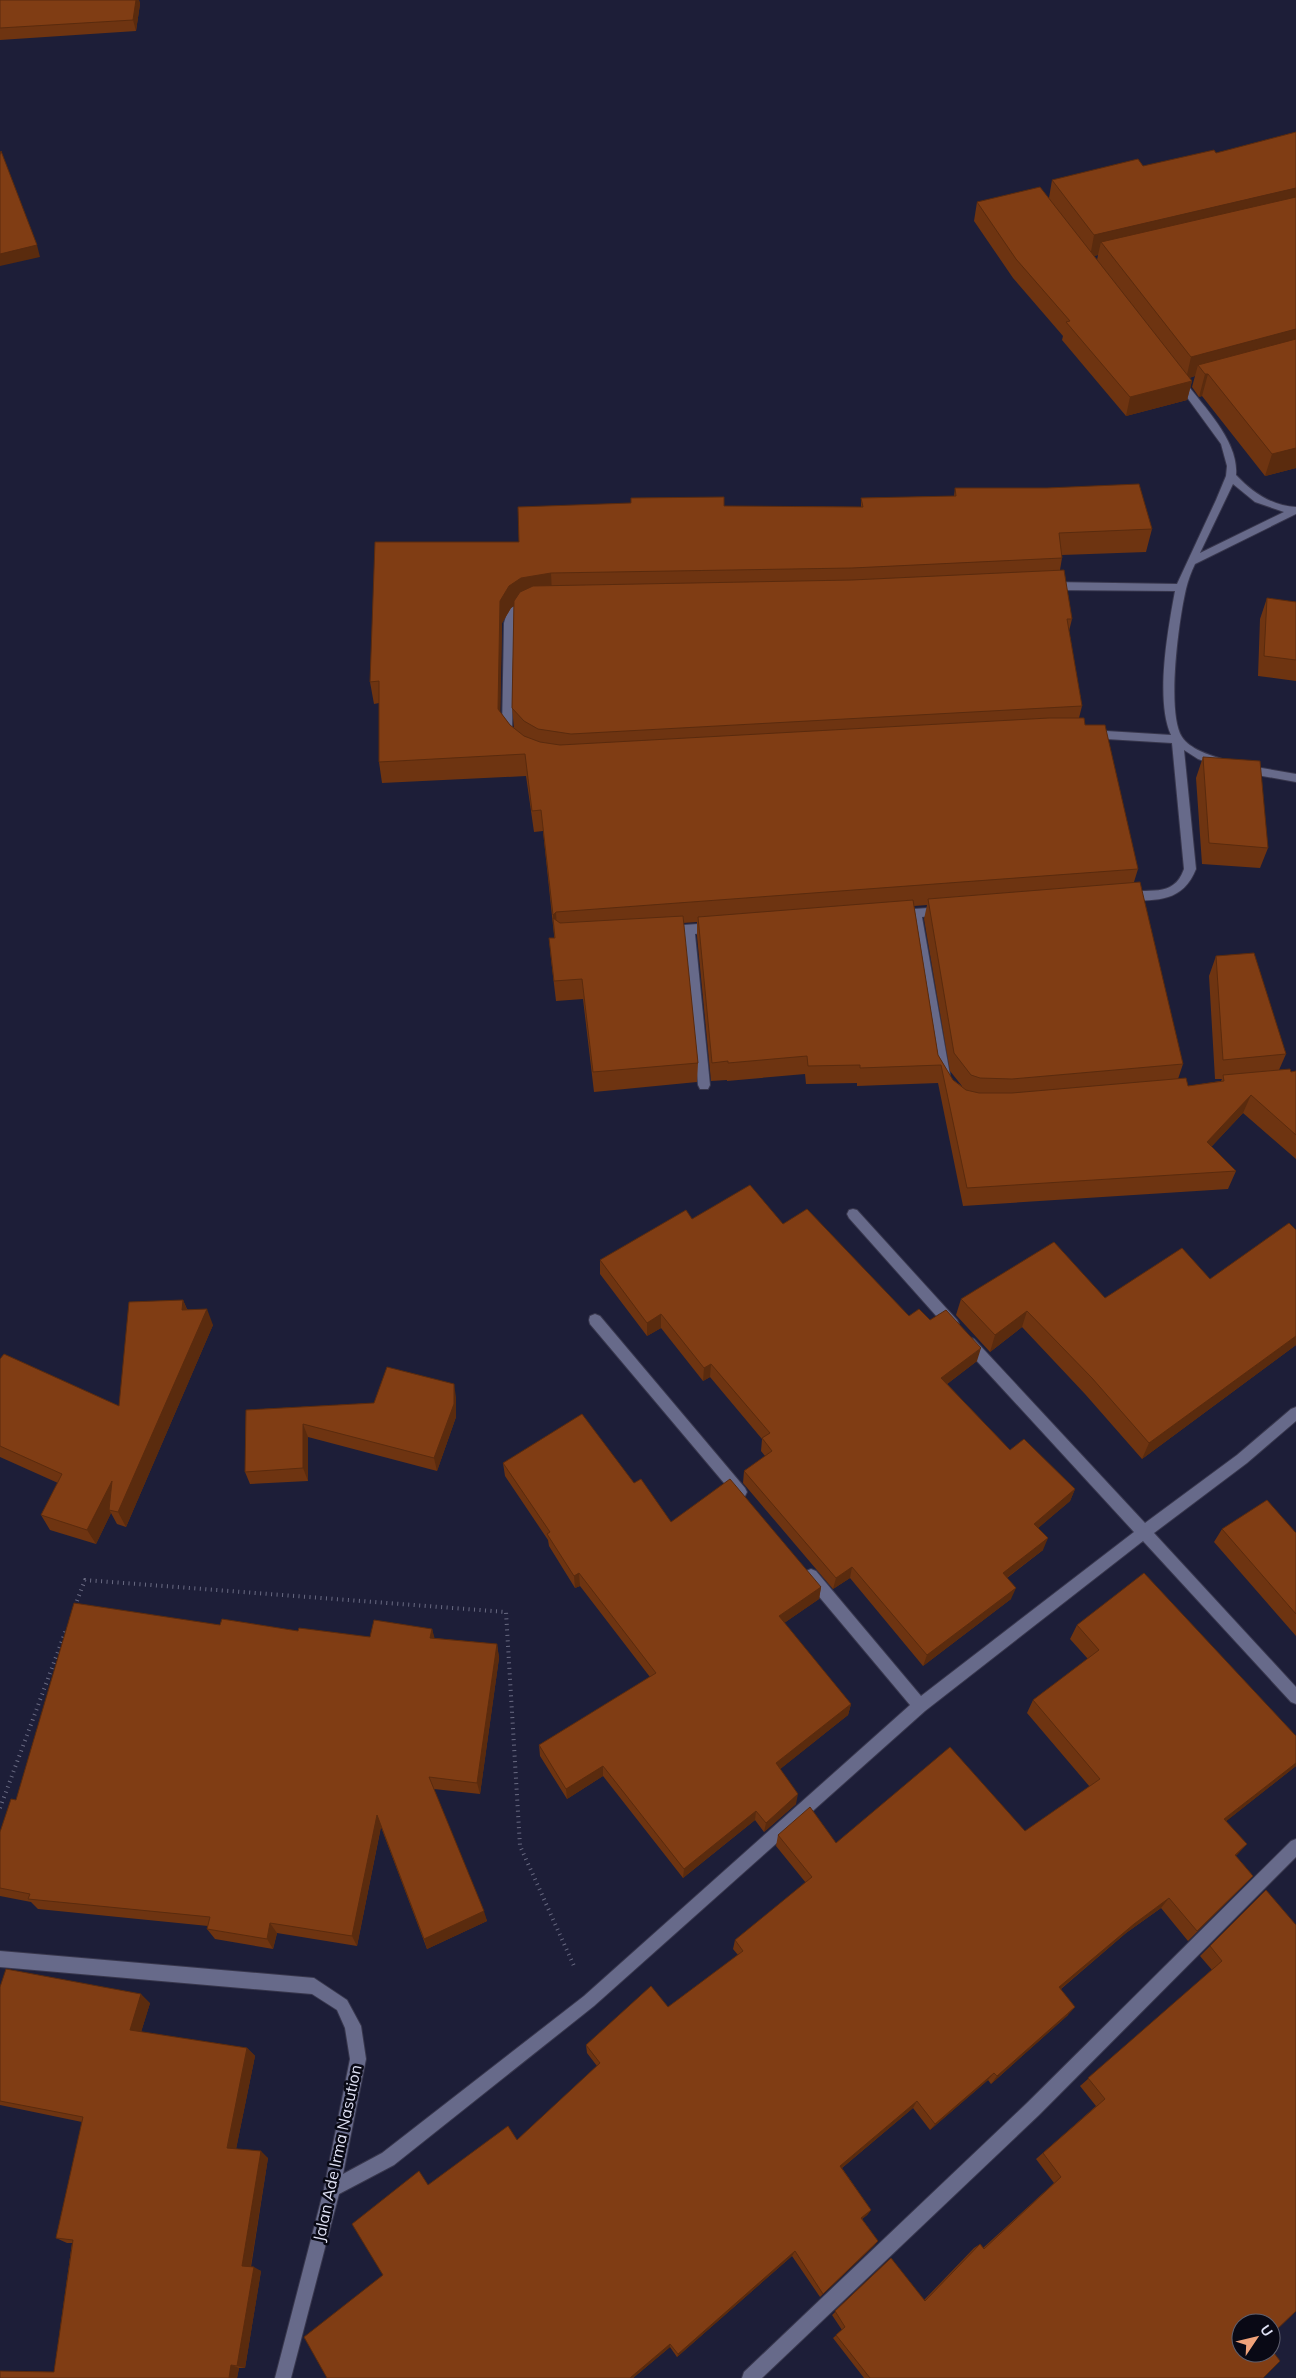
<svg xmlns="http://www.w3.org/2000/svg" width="1296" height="2378" viewBox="0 0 1296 2378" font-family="Mulish,sans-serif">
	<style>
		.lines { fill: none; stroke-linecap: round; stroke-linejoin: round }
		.minor-casing { stroke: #38374d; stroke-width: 2 }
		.path { stroke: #6a6b83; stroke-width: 4; stroke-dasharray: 1 4.5; stroke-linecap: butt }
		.minor { fill: #676a8a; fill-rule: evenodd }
		.wall { fill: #6e3411; fill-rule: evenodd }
		.shaded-wall { fill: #5a2b0e }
		.building { fill: #803d14; stroke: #5a2b0e }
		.labels { text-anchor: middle; stroke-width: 5; stroke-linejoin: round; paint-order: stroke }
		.near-street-label { font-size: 16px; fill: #e0e2f5; stroke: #090915 }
	</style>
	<rect width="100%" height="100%" fill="#1d1e38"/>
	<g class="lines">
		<defs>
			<path id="minor" d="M1183 382 1186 383C1205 408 1239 442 1236 475 1252 492 1272 506 1296 507V514L1195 564C1191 572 1188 581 1186 589 1179 619 1166 712 1182 737 1190 749 1209 755 1222 759L1223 762 1218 766 1198 759 1184 750 1196 869C1183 902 1158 900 1127 901L1123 900 1121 897 1123 894C1147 886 1173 900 1184 869L1172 743 1090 738 1085 734 1090 730 1171 735C1155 700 1168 629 1175 591L1051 590 1046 586 1051 582 1177 584 1216 500 1226 476 1227 466 1221 444 1178 385ZM1233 484 1255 502 1284 512 1200 553Z
				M529 600 533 601V607L517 614 514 623 512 731 515 737 510 741 506 740 502 731 504 623 508 609Z
				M1244 765 1296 774V782L1240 772 1239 769 1240 766Z
				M943 907 947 908 949 911 947 914 922 917 950 1075 948 1078H940L938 1075 911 918H898L892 914 898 910Z
				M713 923 719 928 717 931 695 934 710 1085 708 1089H700L698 1085 684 934 668 936 662 931 668 926Z
				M853 1209 857 1210 957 1320 959 1324 957 1328 952 1330 947 1328 849 1218 847 1214 849 1210Z
				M595 1314 600 1316 745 1488 747 1492 745 1496 740 1498 735 1496 590 1324 589 1320 590 1316Z
				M969 1337 974 1339 1145 1523 1237 1455 1291 1409 1296 1407V1421L1247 1463 1154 1533 1296 1687V1704L1291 1702 1143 1541 925 1711 594 2006 394 2165 339 2194 291 2378H275L324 2189 350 2059 345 2028 337 2010 312 1994 0 1967V1951L314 1978 347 2000 361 2026 366 2059 343 2174 382 2153 584 1996 910 1705 806 1581 804 1576 806 1571 811 1569 816 1571 921 1696 1134 1532 964 1347 962 1343 964 1339Z
				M1296 1839V1857L1039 2115 762 2378H742L744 2372 1027 2103 1291 1841Z"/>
		</defs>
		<use href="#minor" class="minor-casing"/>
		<path class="path" d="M75 1606 85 1580 506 1612 520 1846 574 1966
			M0 1808 66 1630"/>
		<use href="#minor" class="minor"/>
	</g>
	<path class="wall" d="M0 0H139L140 4 136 31 0 40Z
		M1052 180 1296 468 1265 476 1202 396 1199 397 1192 387 1195 376 1189 378 1192 381 1187 400 1126 416 1062 340 1063 336 1013 278 974 221 977 202 1049 198ZM1098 255 1097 260 1094 256Z
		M955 488 1152 529 1146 552 1062 555V558L1060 570 1072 619 1069 631 1082 706 1079 718 1085 725 1138 869 1134 882 1183 1064 1178 1079 1188 1086 1221 1081 1222 1079H1215L1209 976 1216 956 1286 1054 1279 1070 1291 1072 1296 1071V1159L1243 1113 1211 1147 1236 1171 1228 1189 963 1206 938 1083 857 1086V1083L806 1084 805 1074 727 1081V1080L711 1081 697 936V922L683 923 698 1063 697 1082 594 1092 583 999 556 1001 551 959 549 938H554V935L543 831 534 832 526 776 382 783 379 762V703L374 704 370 682 519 542 724 506 861 507V498L954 496ZM514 605 512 708 514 728 510 725 500 712 502 623 511 608ZM927 905 924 919 950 1071 962 1086 953 1080 938 1055 914 906Z
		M1267 598 1296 602V681L1258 676 1260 619Z
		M1203 757 1268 848 1260 868 1202 864 1196 778Z
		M692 1219 783 1224 909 1316 930 1320 977 1361 947 1384 1010 1450 1075 1489 1070 1501 1038 1528 1043 1550 1007 1578 1011 1599 923 1666 850 1578 833 1589 743 1483 744 1471 765 1456 761 1451 762 1439 710 1377 703 1381 661 1328 647 1336 600 1274V1260Z
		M1296 1230V1345L1142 1459 1085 1394 1022 1327 990 1352 956 1315 961 1299 1105 1298 1210 1279Z
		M183 1300 187 1309 213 1325 126 1527 117 1524 111 1513 96 1544 50 1530 41 1515 58 1483 0 1457V1359L119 1406Z
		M456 1397V1417L437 1471 308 1437V1481L250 1484 245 1472 246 1410 374 1403Z
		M503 1463 634 1483 671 1522 821 1587 819 1599 784 1623 851 1704 848 1715 780 1769 796 1804 764 1832 755 1820 683 1878 603 1776 567 1799 540 1756 539 1745 650 1677 580 1586 575 1588 549 1546 548 1540 505 1476Z
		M1222 1529 1296 1533V1636L1214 1542Z
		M220 1625 370 1637 432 1629 434 1638 497 1644 499 1658 480 1794 434 1789 487 1921 427 1949 381 1827 357 1946 277 1933 273 1949 215 1939 207 1929 208 1926 38 1909 31 1902 0 1896V1832L16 1800Z
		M1077 1625 1296 1766 1226 1821 1236 1856 1253 1876 1188 1941 1161 1908 1126 1933 1061 1989 1068 2015 991 2084 988 2080 930 2130 913 2108 842 2168 871 2210 867 2215 862 2219 878 2241 820 2297 792 2256 677 2357 670 2347 633 2378H327L383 2275 428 2185 517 2140 597 2066 587 2053 586 2045 668 2007 738 1955 733 1949 735 1940 806 1883 776 1846 778 1835 836 1843 1025 1831 1090 1787 1027 1713 1033 1700 1088 1659 1070 1639Z
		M1266 1890 1241 2323 1263 2378H864L833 2338 842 2330 832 2315 891 2258 924 2300 974 2248 980 2244 983 2248 1054 2183 1036 2159 1096 2106 1080 2086 1212 1970 1200 1956Z
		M0 1987 150 2003 141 2032 247 2048 255 2056 236 2149 268 2158 251 2267 261 2271 245 2368H239L237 2378H0L54 2372 72 2243H67L56 2238 82 2122 0 2105Z"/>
	<path class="shaded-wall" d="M136 0H139L140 4 136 31 133 20Z
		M1296 188V209L1101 242 1098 255 1090 257 1094 235Z
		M37 245 40 257 0 266V254Z
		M1296 329V348L1198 365 1195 376 1186 379 1191 357Z
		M1205 374H1208L1202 396 1199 397Z
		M1192 381 1187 400 1126 416 1130 397Z
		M1296 448V468L1265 476 1272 454Z
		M551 573 552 595 522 600 511 608 502 623 500 731 498 709 500 601 509 586 521 578Z
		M556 912 557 932 553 918 554 935 553 915Z
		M1251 1095 1243 1113 1199 1160 1207 1142Z
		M183 1300 190 1317 182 1310Z
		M207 1309 213 1325 126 1527 118 1512Z
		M1027 1311 1022 1327 990 1352 995 1335Z
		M661 1314V1328L647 1336V1323Z
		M1296 1336V1345L1142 1459 1149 1443Z
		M981 1348 977 1361 938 1391 941 1378Z
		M711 1364 710 1377 703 1381 704 1368Z
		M454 1384 456 1397V1417L437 1471 434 1458Z
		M303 1424 308 1437V1481L303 1468Z
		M112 1481 109 1510 111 1513 96 1544 87 1530Z
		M1075 1489 1070 1501 1030 1535 1034 1524Z
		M1048 1538 1043 1550 998 1584 1003 1573Z
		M852 1567 850 1578 833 1589 836 1578Z
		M579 1573 580 1586 575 1588 574 1576Z
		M821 1587 819 1599 777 1628 779 1616Z
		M1016 1588 1011 1599 923 1666 927 1655Z
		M432 1629 436 1643 430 1638Z
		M497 1644 499 1658 480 1794 477 1783Z
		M851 1704 848 1715 774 1774 776 1763Z
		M1296 1763V1766L1215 1830 1224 1819Z
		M603 1766V1776L567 1799 566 1789Z
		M798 1794 796 1804 764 1832 766 1823Z
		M756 1811 755 1820 683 1878 684 1869Z
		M377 1815 381 1826 357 1946 352 1936Z
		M1247 1844 1237 1855 1225 1865 1235 1855Z
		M1169 1898 1161 1908 1126 1933 1052 1996 1059 1987 1134 1924Z
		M484 1911 487 1921 427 1949 424 1939Z
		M270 1923 277 1933 273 1949 267 1939Z
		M141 1994 150 2003 139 2039 130 2030Z
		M1075 2007 1068 2015 991 2084 997 2076Z
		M247 2048 255 2056 235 2154 227 2148Z
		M994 2073 988 2080 930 2130 935 2124Z
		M917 2101 913 2108 837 2172 840 2166Z
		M261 2151 268 2158 250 2270 242 2266Z
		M871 2210 867 2215 857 2223 861 2218Z
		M878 2241 874 2246 820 2297 823 2294Z
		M795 2251 792 2256 677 2357 678 2354Z
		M254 2267 261 2271 245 2368 237 2366Z
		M670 2344V2347L633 2378H630Z
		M231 2365 239 2368 237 2378H229Z"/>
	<path class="building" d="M0 0H136L133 20 0 28Z
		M1296 132V188L1094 235 1052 180 1138 159 1143 166 1214 150 1216 153Z
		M1 151 37 245 0 254V155Z
		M1040 187 1192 381 1130 397 1066 322 1070 321 1016 259 977 202Z
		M1296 197V329L1191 357 1101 242Z
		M1296 339V448L1272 454 1208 374H1205L1198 365Z
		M1139 484 1152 529 1059 533 1062 558 852 568 551 573 521 578 509 586 500 601 498 709 510 725 524 736 540 742 560 745 1049 718H1084L1085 725H1105L1138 869 556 912 553 915 541 810 532 811 525 754 379 762V681L370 682 375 542H519L518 507 631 503V498L724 497V506L863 507 861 498 956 496 955 488H1047Z
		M1064 570 1072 619H1067L1082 706 571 734 538 729 524 721 512 708 514 601 520 592 533 586 852 580Z
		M1267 598 1296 602V660L1264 656Z
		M1203 757 1260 761 1268 848 1209 843Z
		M1140 882 1183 1064 1012 1079 980 1078 971 1075 954 1053 928 899Z
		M913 900 938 1055 953 1080 966 1090 979 1093H1012L1186 1078 1188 1086 1224 1081 1223 1075 1290 1069 1291 1072 1296 1071V1135L1251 1095 1207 1142 1236 1171 967 1188 941 1065 860 1068V1065L808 1066 807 1056 728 1063V1061L712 1063 698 917Z
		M683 916 698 1063 593 1072 582 979 554 981 549 938H555L553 918 560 923Z
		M1254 953 1286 1054 1223 1060 1216 956Z
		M750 1185 783 1224 807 1209 909 1316 919 1309 930 1320 946 1310 981 1348 941 1378 1010 1450 1024 1439 1075 1489 1034 1524 1048 1538 1003 1573 1016 1588 927 1655 852 1567 836 1578 744 1471 772 1451 762 1438 770 1433 711 1364 704 1368 661 1314 647 1323 600 1260 686 1210 692 1219Z
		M1289 1223 1296 1230V1336L1149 1443 1092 1378 1027 1311 995 1335 961 1299 1054 1242 1105 1298 1182 1248 1210 1279Z
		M183 1300 182 1310 207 1309 118 1512 109 1510 112 1481 87 1530 41 1515 62 1474 0 1446V1359L4 1354 119 1406 129 1302Z
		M387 1367 454 1384V1404L434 1458 303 1424V1468L245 1472 246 1410 374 1403Z
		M582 1414 634 1483 641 1479 671 1522 730 1479 821 1587 779 1616 851 1704 776 1763 798 1794 766 1823 756 1811 684 1869 603 1766 566 1789 539 1745 656 1673 579 1573 574 1576 547 1534 550 1532 503 1463Z
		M1267 1500 1296 1533V1614L1222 1529Z
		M1144 1573 1296 1736V1763L1224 1819 1247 1844 1235 1855 1253 1876 1197 1931 1169 1898 1134 1924 1059 1987 1075 2007 997 2076 994 2073 935 2124 917 2101 840 2166 871 2210 861 2218 878 2241 823 2294 795 2251 678 2354 670 2344 630 2378H327L304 2337 383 2275 352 2224 419 2171 428 2185 508 2126 517 2140 600 2063 586 2045 651 1986 668 2007 743 1951 735 1940 812 1877 778 1835 810 1807 836 1843 950 1747 1025 1831 1100 1779 1033 1700 1099 1650 1077 1625Z
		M74 1603 220 1625 222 1619 298 1631 299 1628 370 1637 374 1620 432 1629 430 1638 497 1644 477 1783 429 1777 484 1911 424 1939 377 1815 352 1936 270 1923 267 1939 207 1929 210 1917 28 1899 30 1894 0 1888V1832L11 1799 16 1800Z
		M1266 1890 1296 1925V2311L1271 2335V2323H1241V2353H1271V2349L1280 2361 1263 2378H870L836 2335 845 2327 835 2311 891 2258 925 2301 980 2244 984 2249 1061 2177 1043 2153 1105 2099 1088 2078 1222 1961 1210 1946Z
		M6 1969 141 1994 130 2030 247 2048 227 2148 261 2151 242 2266 254 2267 237 2366 231 2365 229 2378H0V2371L54 2372 73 2240 56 2238 83 2117 0 2101V1987Z"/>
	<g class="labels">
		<g class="near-street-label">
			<text transform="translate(337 2153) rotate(-78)" y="6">Jalan Ade Irma Nasution</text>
		</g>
	</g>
	<g transform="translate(1256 2338) rotate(55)"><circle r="24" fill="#090915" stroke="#5f606f"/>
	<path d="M0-4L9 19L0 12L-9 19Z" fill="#f0a27a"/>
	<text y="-8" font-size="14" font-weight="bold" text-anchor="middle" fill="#e0e2f5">U</text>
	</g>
</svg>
